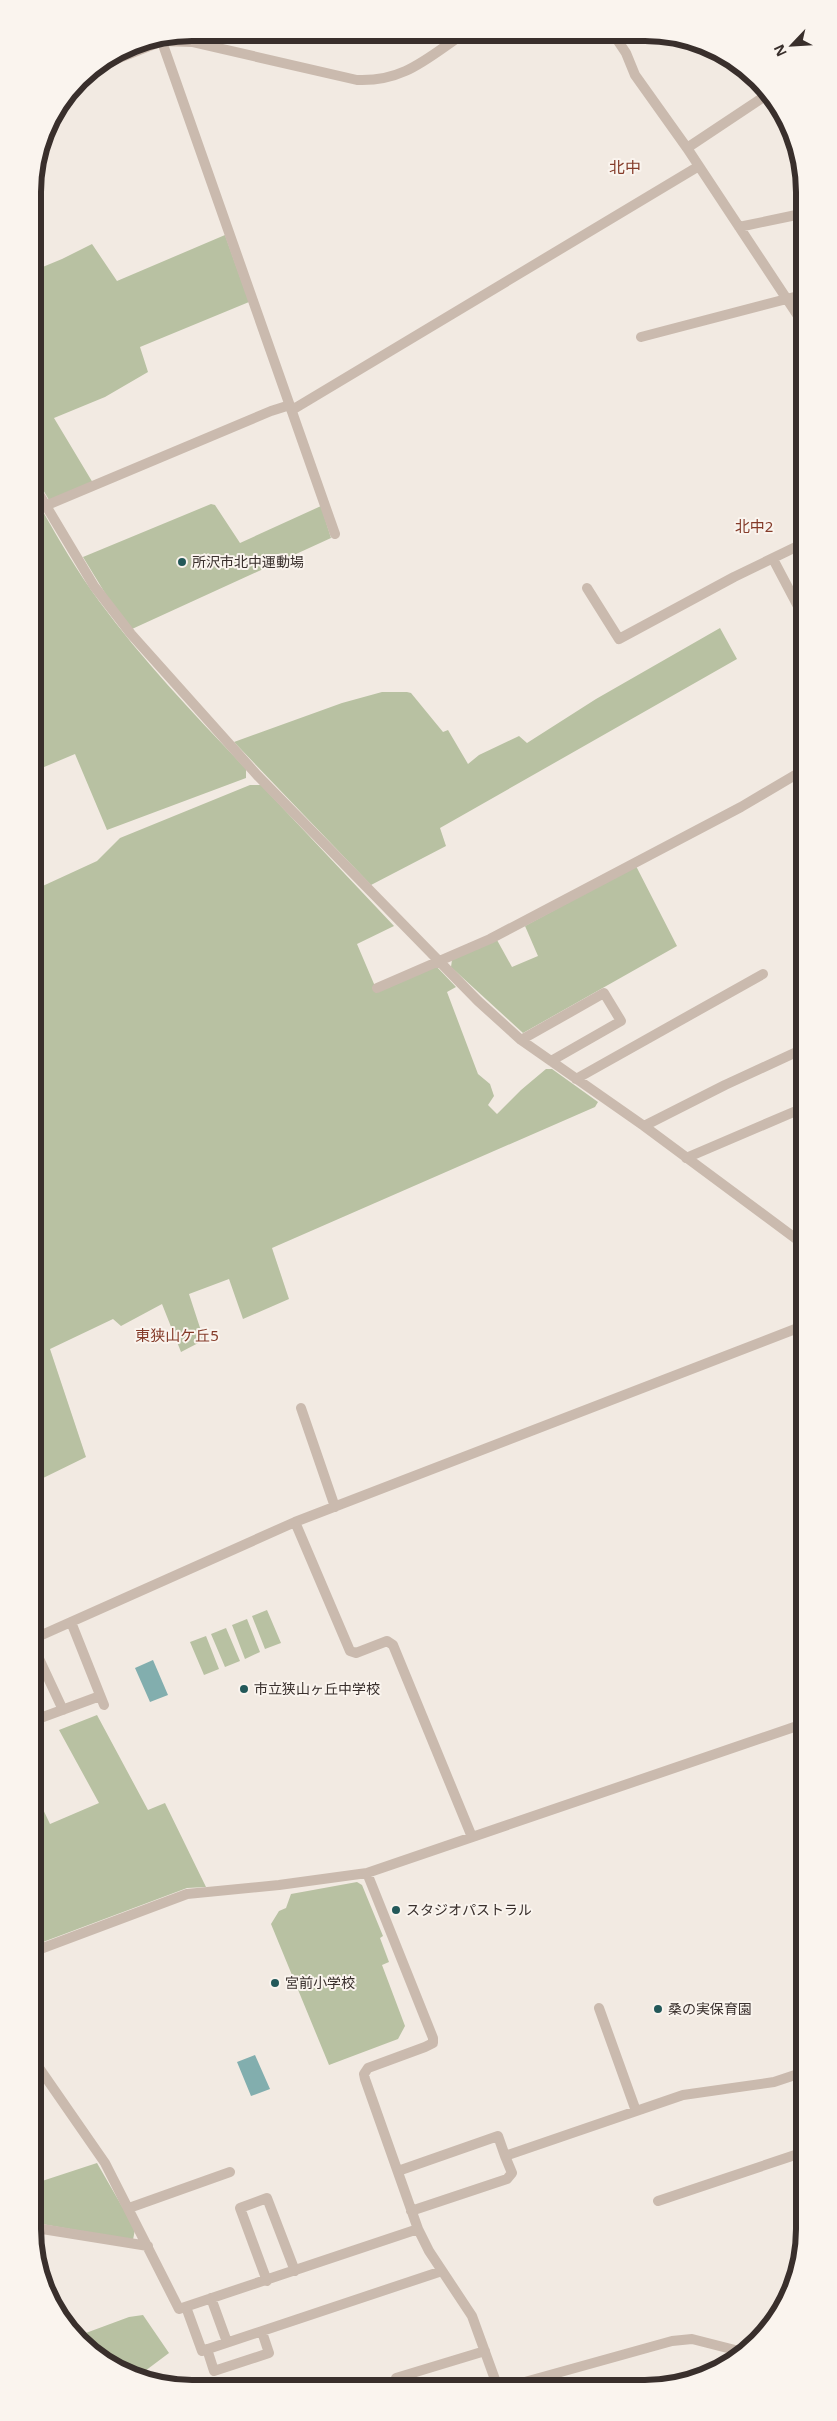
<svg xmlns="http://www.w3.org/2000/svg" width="837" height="2421" viewBox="0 0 837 2421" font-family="'Noto Sans','Noto Sans JP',sans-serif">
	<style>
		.green { fill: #b8c1a2 }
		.water { fill: #82aeae }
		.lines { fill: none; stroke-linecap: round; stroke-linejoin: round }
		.minor { stroke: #cabaae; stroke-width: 10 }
		.poi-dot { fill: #235859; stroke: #faf4ee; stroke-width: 2 }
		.labels { text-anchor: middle; stroke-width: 4; stroke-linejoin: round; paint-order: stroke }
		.poi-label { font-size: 14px; fill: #392f2c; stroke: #faf4ee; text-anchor: start }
		.neighbourhood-label { font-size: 15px; fill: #843b29; stroke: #faf4ee }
		.quarter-label { font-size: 16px; fill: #843b29; stroke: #faf4ee }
		.rim { fill: none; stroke: #392f2c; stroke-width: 6 }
	</style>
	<rect width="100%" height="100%" fill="#f2eae2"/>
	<path class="green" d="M225 235 249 302 140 347 148 372 105 397 54 418 93 483 49 500 33 473V271L62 259 92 244 117 281Z
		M33 494C54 531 74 567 99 601 143 661 195 715 246 769V778L107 830 75 754 37 770 34 762Z
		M211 504 215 505 240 543 321 506 331 538 132 629 108 598 83 557Z
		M720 628 737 659 440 828 446 846 371 885 234 742 342 703 382 692H407L411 693 443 732 448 730 468 764 479 755 519 736 527 743 596 699Z
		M250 785H261L394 926 357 944 377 991 436 966 456 987 447 992 478 1074 490 1084 494 1096 488 1105 497 1114 521 1090 546 1069H552L598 1102 595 1107 272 1248 289 1299 243 1319 229 1279 189 1294 204 1340 181 1352 162 1304 121 1326 113 1319 50 1349 86 1457 35 1482 34 890 97 861 120 838Z
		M636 866 677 946 523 1033 451 967 452 960 497 940 512 967 538 956 525 926Z
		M267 1610 281 1643 265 1649 252 1616Z
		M247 1619 260 1652 245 1659 232 1625Z
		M226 1628 240 1661 225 1667 211 1634Z
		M206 1636 219 1669 204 1675 190 1642Z
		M97 1715 148 1810 165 1803 206 1887 187 1888 35 1945V1805L40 1803 50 1824 99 1803 59 1730Z
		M357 1882 362 1885 383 1936 380 1938 389 1962 382 1965 405 2026 398 2039 329 2065 271 1924 279 1911 286 1908 291 1894Z
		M97 2163 135 2229 133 2240 36 2223V2183Z
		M143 2315 169 2353 137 2377 121 2372 79 2342 75 2337 129 2317Z"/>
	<path class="water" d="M153 1660 168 1695 150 1702 135 1668Z
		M255 2055 270 2089 251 2096 237 2062Z"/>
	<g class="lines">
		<path class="minor" d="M614 35 626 53 635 75 687 148 802 322
			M161 39 335 534
			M96 67 162 41 192 42 357 80C403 82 426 59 463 34
			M687 148 768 94
			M739 227 801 214
			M641 337 802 295
			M292 410 699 166
			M33 484 94 586 131 634 257 775 478 1001 521 1040 644 1126 803 1244
			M33 511 271 411 290 405
			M773 559 802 614
			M587 588 619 639 734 577 802 544
			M377 988 490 939 741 807 802 771
			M521 1040 604 993 621 1021 551 1061
			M576 1079 763 974
			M644 1126 725 1085 803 1049
			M686 1158 803 1108
			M301 1408 335 1507
			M295 1522 350 1651 356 1653 387 1641 393 1645 472 1837
			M71 1622 104 1705
			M35 1638 295 1522 803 1326
			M35 1650 63 1710
			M35 1720 100 1696
			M367 1873 433 2038V2043L425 2047 368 2068 364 2074 365 2079 418 2229 429 2251 472 2316 497 2385
			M35 1951 187 1894 279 1885 367 1873 803 1724
			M599 2008 636 2111
			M35 2062 105 2163 179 2309 418 2229
			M398 2171 498 2136 505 2156
			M658 2201 804 2152
			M129 2208 230 2172
			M411 2211 507 2179 512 2173 505 2156 683 2095 774 2082 804 2072
			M36 2228 148 2246
			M267 2281 240 2208 267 2198 295 2271
			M211 2298 227 2342
			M186 2307 202 2351 442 2271
			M207 2349 214 2371 269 2353 262 2332
			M396 2378 485 2351
			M514 2385 672 2341 692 2339 743 2352"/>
	</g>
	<g class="poi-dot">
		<circle cx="182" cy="562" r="5"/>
		<circle cx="244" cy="1689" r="5"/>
		<circle cx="396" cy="1910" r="5"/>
		<circle cx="275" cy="1983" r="5"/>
		<circle cx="658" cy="2009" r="5"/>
	</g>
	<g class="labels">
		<g class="poi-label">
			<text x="192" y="567">所沢市北中運動場</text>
			<text x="254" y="1694">市立狭山ヶ丘中学校</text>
			<text x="406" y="1915">スタジオパストラル</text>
			<text x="285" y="1988">宮前小学校</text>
			<text x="668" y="2014">桑の実保育園</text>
		</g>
		<g class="neighbourhood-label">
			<text x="754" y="532">北中2</text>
			<text x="177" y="1341">東狭山ケ丘5</text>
		</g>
		<g class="quarter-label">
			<text x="625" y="173">北中</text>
		</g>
	</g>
	<path d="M0 0H837V2421H0ZM192 41H645A151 151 0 0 1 796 192V2229A151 151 0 0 1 645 2380H192A151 151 0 0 1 41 2229V192A151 151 0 0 1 192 41Z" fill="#faf4ee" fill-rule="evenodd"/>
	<path class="rim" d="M192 41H645A151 151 0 0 1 796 192V2229A151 151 0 0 1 645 2380H192A151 151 0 0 1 41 2229V192A151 151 0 0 1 192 41Z"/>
	<g transform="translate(792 45) rotate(245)" stroke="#faf4ee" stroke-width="4" paint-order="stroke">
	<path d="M0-4L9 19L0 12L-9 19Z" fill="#392f2c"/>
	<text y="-8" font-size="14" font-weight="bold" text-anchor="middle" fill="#392f2c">N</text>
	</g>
</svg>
